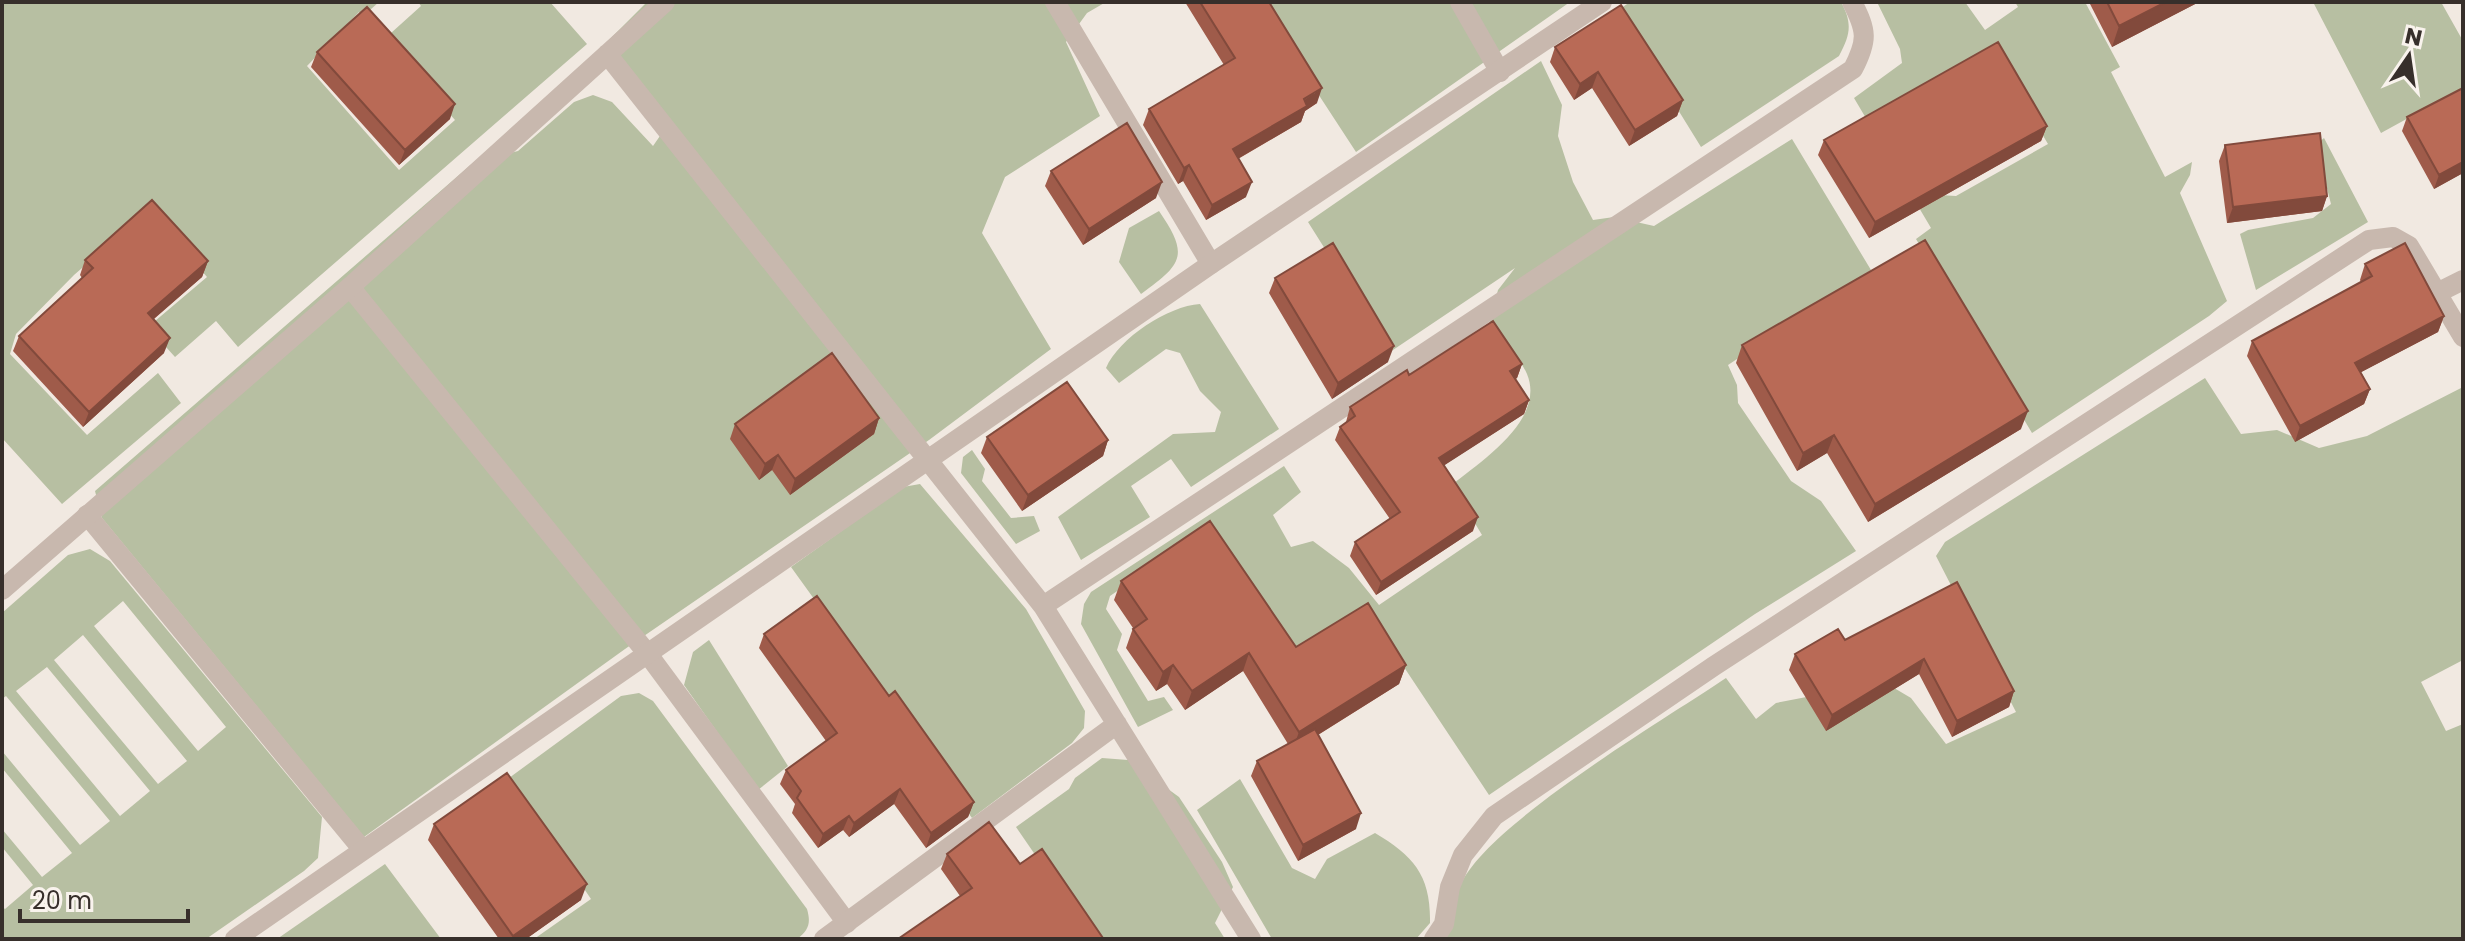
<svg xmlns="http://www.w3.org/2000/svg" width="2465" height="941" viewBox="0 0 2465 941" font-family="Poppins,sans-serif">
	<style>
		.green { fill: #b7bfa2; fill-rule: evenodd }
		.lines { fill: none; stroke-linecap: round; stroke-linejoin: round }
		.service { stroke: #c8b8ae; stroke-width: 20 }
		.minor { stroke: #c8b8ae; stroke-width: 20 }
		.wall { fill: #9f5b4a }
		.shaded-wall { fill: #824a3c }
		.building { fill: #b96a56; stroke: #824a3c; stroke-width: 2 }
	</style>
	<rect width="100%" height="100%" fill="#f1e9e1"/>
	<path class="green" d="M2 2H379L370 10 391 33 421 6 418 2H550L587 44 238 347 216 321 175 357 148 327 207 277 149 210 74 275 16 334 10 354 87 435 158 373 181 403 62 504 2 438ZM359 12 455 120 399 170 307 66Z
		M647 2H1106L1087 13 1066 42 1100 116 1005 177 982 233 1051 349 929 440 625 649 364 837 102 518 95 491 474 162 518 151 574 102 593 95 612 102 653 146 662 133 607 42Z
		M1258 2H1570L1356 152Z
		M1630 2H1841C1853 24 1850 35 1839 56L1701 147 1617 11Z
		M1877 2H1965L1985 30 2018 7 2015 2H2085L2120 67 2111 72 2165 177 2192 162 2190 175 2180 193 2227 301 2209 316 2032 433 1916 239 1931 228 1854 98 1902 63 1900 49ZM1990 47 2048 144 1956 196 1939 195Z
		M2313 2H2441L2463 41V88L2381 133Z
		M1541 61 1562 105 1558 136 1573 182 1593 220 1614 217 1654 226 1792 139 1871 270 1728 365 1737 385 1738 403 1791 481 1821 501 1856 551 1755 614 1489 795 1368 613 1292 659 1198 536 1110 596 1106 609 1122 634 1117 650 1148 701 1164 697 1173 710 1138 727 1081 624 1084 604 1091 592 1284 466 1301 492 1273 515 1291 547 1313 541 1349 568 1379 605 1482 535 1452 485C1481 461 1546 420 1527 374 1520 357 1500 340 1489 325L1498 290 1515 268 1390 352 1308 222Z
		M2324 138 2368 222 2256 290 2240 234 2248 230 2313 218 2331 204 2316 145Z
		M1159 211C1190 256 1182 264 1141 294L1119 262 1129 228Z
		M1200 304 1279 429 1191 487 1171 459 1131 486 1150 517 1081 560 1058 517 1173 434 1215 432 1221 412 1200 391 1180 353 1166 349 1119 383 1106 368C1119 338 1168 306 1200 304Z
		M2205 378 2241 434 2277 430 2319 448 2367 436 2463 387V660L2421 682 2446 731 2463 724V939H1446C1455 921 1453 903 1460 886 1485 825 1667 718 1726 678L1756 719 1776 703 1884 682 1911 698 1946 744 2016 712 1936 556 1945 542Z
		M972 450 985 469 982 481 1011 518 1034 516 1040 531 1016 544 961 473 963 457Z
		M920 484 1026 609 1085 711 1084 728 1072 743 972 818 791 567 903 487Z
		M90 549 110 561 322 817 318 858 304 871 206 939H2V907L5 909 33 885 2 847V829L42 877 72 853 2 768V751L80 845 110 821 6 696 2 699V613L68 555ZM123 601 226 727 198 751 94 626ZM83 635 187 761 158 784 54 660ZM47 667 150 791 120 816 16 691Z
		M709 640 788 766 758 790 684 685 693 652Z
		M639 693 653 701 807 909C811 923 809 930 797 939H534L591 899 509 778 621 696Z
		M1102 758 1128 760 1179 797 1222 862 1233 887 1215 923 1225 939H1093L1016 827 1069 789 1075 778Z
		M1240 779 1292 868 1315 879 1327 859 1375 833C1414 856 1431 876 1430 923L1416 939H1272L1197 810Z
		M385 864 441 939H277Z"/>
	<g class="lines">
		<path class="service" d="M1055 2 1211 264
			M1460 2 1500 72
			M350 287 647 653 847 923
			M87 515 362 849"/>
		<path class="minor" d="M607 54 1043 606 1251 939
			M2439 292 2463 280
			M2 590 350 287 665 2
			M1043 606 1853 69C1868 40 1867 31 1852 2
			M235 939 1211 264 1602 2
			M824 939 1117 724
			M1434 939 1444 924 1450 887 1463 855 1494 816 1714 666 2369 240 2393 237 2409 246 2463 337"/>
	</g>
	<path class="wall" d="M1185 2H1269L1317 103 1305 111 1301 122 1238 159 1246 197 1206 220 1183 181 1178 184 1143 125 1149 109 1224 65Z
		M2089 2H2199L2112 47Z
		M1555 47 1683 100 1677 116 1629 146 1592 88 1574 100 1550 62Z
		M317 52 450 119 399 165 311 67Z
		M2463 88V173L2434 189 2402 131 2407 117Z
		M2047 126 2041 141 1869 238 1818 155 1824 140Z
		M2225 145 2327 196 2322 211 2227 223 2219 161Z
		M1051 171 1156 198 1083 245 1045 186Z
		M85 260 208 261 202 277 154 319 164 353 83 427 13 351 19 336 82 278 80 275Z
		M2365 264 2444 316 2438 332 2361 372 2370 389 2364 404 2295 442 2247 356 2252 341 2361 282 2360 280Z
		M1275 278 1388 362 1332 399 1269 293Z
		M1742 345 2021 429 1868 522 1827 453 1797 471 1736 363Z
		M1522 364 1517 378 1515 379 1529 400 1524 414 1444 465 1473 531 1376 595 1350 556 1355 542 1390 519 1335 440 1340 427 1346 422 1350 407 1409 375Z
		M879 418 874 434 790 495 772 470 759 480 730 439 735 424Z
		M987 437 1108 440 1103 456 1022 511 981 453Z
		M1121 581 1296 647 1406 665 1399 684 1318 735 1356 829 1298 861 1251 776 1257 761 1288 744 1243 671 1185 710 1167 684 1156 691 1126 648 1133 628 1114 600Z
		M1957 582 2014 691 2009 707 1952 737 1919 674 1826 731 1789 670 1795 654 1845 640Z
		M764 634 889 696 974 802 968 817 926 848 894 804 849 837 843 830 818 848 792 813 795 804 780 784 786 770 826 741 759 648Z
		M434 824 581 900 526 939H499L428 840Z
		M947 854 1020 864 960 896 941 869Z"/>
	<path class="shaded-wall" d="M2166 2H2199L2112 47 2119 26Z
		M1598 72 1592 88 1574 100 1580 84Z
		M1322 88 1317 103 1305 111 1301 122 1227 165 1233 149Z
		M1683 100 1677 116 1629 146 1635 130Z
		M455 104 450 119 399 165 405 150Z
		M2047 126 2041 141 1869 238 1875 222Z
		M2463 162V173L2434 189 2439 175Z
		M1189 165 1183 181 1178 184 1184 168Z
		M1162 182 1156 198 1083 245 1089 229Z
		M1252 182 1246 197 1206 220 1212 205Z
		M2327 196 2322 211 2227 223 2233 207Z
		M208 261 202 277 143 328 148 313Z
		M2444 316 2438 332 2350 378 2355 363Z
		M170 338 164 353 83 427 89 412Z
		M1394 346 1388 362 1332 399 1338 383Z
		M1522 364 1517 378 1505 385 1510 371Z
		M2370 389 2364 404 2295 442 2300 426Z
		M1529 400 1524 414 1434 472 1439 458Z
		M2028 411 2021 429 1868 522 1875 504Z
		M879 418 874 434 790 495 795 479Z
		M1834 435 1827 453 1797 471 1803 453Z
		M1108 440 1103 456 1022 511 1028 495Z
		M778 455 772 470 759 480 765 464Z
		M1478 517 1473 531 1376 595 1381 582Z
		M1249 653 1243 671 1185 710 1192 691Z
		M1924 659 1919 674 1826 731 1832 715Z
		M1173 665 1167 684 1156 691 1163 672Z
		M1406 665 1399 684 1292 751 1299 732Z
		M2014 691 2009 707 1952 737 1957 721Z
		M900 789 894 804 849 837 854 823Z
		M974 802 968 817 926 848 931 833Z
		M1361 813 1356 829 1298 861 1303 845Z
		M849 816 843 830 818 848 823 834Z
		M587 884 581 900 526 939H512L513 936Z"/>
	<path class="building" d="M1200 2H1269L1322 88 1304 99 1307 106 1233 149 1252 182 1212 205 1189 165 1184 168 1149 109 1235 58Z
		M2107 2H2166L2119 26Z
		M1621 5 1683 100 1635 130 1598 72 1580 84 1555 47Z
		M367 7 455 104 405 150 317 52Z
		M1998 42 2047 126 1875 222 1824 140Z
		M2463 88V162L2439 175 2407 117Z
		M1127 123 1162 182 1089 229 1051 171Z
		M2320 133 2327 196 2233 207 2225 145Z
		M152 200 208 261 148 313 170 338 89 412 19 336 93 268 85 260Z
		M1925 240 2028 411 1875 504 1834 435 1803 453 1742 345Z
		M1333 243 1394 346 1338 383 1275 278Z
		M2405 243 2444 316 2355 363 2370 389 2300 426 2252 341 2372 276 2365 264Z
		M1493 321 1522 364 1510 371 1529 400 1439 458 1478 517 1381 582 1355 542 1400 512 1340 427 1355 416 1350 407 1407 370 1409 375Z
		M832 353 879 418 795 479 778 455 765 464 735 424Z
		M1067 382 1108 440 1028 495 987 437Z
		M1210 521 1296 647 1368 603 1406 665 1299 732 1249 653 1192 691 1173 665 1163 672 1133 629 1147 619 1121 581Z
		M1957 582 2014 691 1957 721 1924 659 1832 715 1795 654 1838 629 1845 640Z
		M817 596 889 696 895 691 974 802 931 833 900 789 854 823 849 816 823 834 797 798 801 791 786 770 837 733 764 634Z
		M1315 729 1361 813 1303 845 1257 761Z
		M507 773 587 884 513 936 434 824Z
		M989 822 1020 864 1042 849 1103 938 1101 939H898L972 888 947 854Z"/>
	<rect width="2465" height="941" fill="none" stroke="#372f2b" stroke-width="8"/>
	<g transform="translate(2409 56) rotate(13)" stroke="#f9f3ed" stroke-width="6" paint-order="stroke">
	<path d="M0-6L14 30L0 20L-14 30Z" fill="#372f2b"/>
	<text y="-12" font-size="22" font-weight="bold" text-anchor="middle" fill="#372f2b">N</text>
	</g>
	<path d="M20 909v12h168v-12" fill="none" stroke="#372f2b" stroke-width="4"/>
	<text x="32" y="909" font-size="24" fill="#372f2b" stroke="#f9f3ed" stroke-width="6" paint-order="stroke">20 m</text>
</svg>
